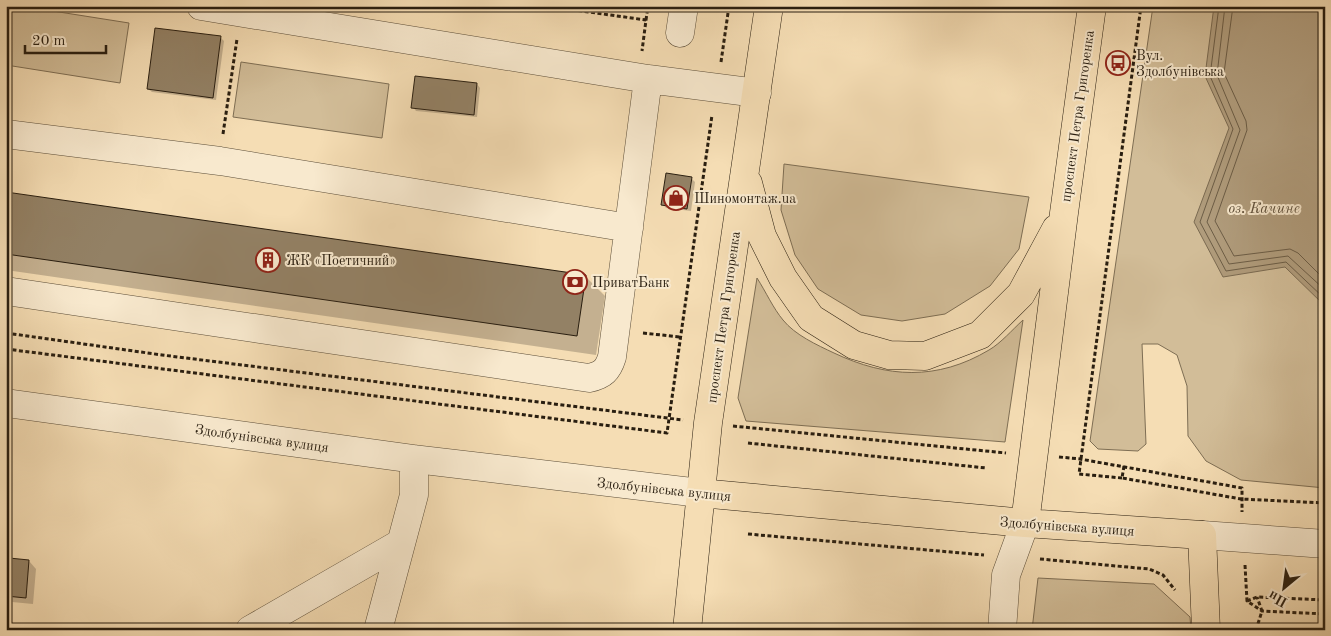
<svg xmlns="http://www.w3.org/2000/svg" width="1331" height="636" viewBox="0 0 1331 636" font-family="'Old Standard TT',serif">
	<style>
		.green { fill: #d2bd98; stroke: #7e6e54 }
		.water { fill: #b09c7c; stroke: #7a6a51 }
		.shadow { fill: #0003 }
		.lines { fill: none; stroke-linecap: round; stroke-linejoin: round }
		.shore { stroke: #6c5d46; stroke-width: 1 }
		.building { fill: #938165; stroke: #291e10 }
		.minor-casing { stroke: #5c4e39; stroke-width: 29 }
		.major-casing { stroke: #291e10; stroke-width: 29 }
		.path { stroke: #291e10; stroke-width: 3; stroke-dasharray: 4 2.5; stroke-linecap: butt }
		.minor { stroke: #f8e9ce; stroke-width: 28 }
		.major { stroke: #f5ddb4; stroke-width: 28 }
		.labels { text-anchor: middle; stroke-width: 4; stroke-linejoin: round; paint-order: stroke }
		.poi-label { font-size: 14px; fill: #291e10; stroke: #f8e9ce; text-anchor: start }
		.street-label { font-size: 14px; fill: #291e10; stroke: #f8e9ce }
		.water-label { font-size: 15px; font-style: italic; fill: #5f503b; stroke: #f8e9ce }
	</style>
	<rect width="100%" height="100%" fill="#f5ddb4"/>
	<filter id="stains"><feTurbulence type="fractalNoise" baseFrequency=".004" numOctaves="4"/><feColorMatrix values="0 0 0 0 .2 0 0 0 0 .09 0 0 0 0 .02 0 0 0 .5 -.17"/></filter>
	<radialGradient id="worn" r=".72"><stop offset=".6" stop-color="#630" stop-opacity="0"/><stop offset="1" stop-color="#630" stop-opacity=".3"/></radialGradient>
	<path class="green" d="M6 6H21L129 23 120 83 6 65Z
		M1153 6H1325V488L1241 480 1206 461 1188 436 1187 386 1177 355 1158 344H1142L1146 444 1138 451 1098 449 1090 441Z
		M241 62 389 84 382 138 233 117Z
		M784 164 1029 197 1019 249 990 286 945 314 902 321 861 315 818 289 795 255 781 210Z
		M757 278C766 292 773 308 783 320 795 335 817 345 834 353 887 378 937 381 989 350 1001 343 1012 330 1023 320L1005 442 746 421 738 398Z
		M1038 578 1154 584 1190 617 1191 630H1032Z"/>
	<path class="water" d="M1214 6H1325V306L1285 267 1223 277 1194 222 1229 128 1205 76Z"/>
	<path class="shadow" d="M221 38 224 41 216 100 152 92 148 89Z
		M477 84 480 88 477 117 416 111 413 107Z
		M692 179 695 182 691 211 666 208 663 204Z
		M6 193 585 276 605 296 596 355 6 270Z
		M6 560 29 561 36 569 33 604 12 602V609H6Z"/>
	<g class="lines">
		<path class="shore" d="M1219 6 1210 76 1233 129 1200 222 1226 271 1286 262 1325 299
			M1225 6 1217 75 1240 130 1207 222 1229 264 1288 256 1325 290
			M1233 6 1224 73 1246 121 1247 130 1215 221 1234 256 1290 249 1298 253 1325 280"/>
	</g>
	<path class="building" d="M155 28 221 36 213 98 147 89Z
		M415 76 477 83 474 115 411 108Z
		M666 173 692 177 687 209 661 205Z
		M6 192 586 275 577 336 6 254Z
		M9 558 29 560 26 598 6 596Z"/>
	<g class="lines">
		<defs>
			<path id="minor" d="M201 6 648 79 757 93
				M680 33 684 6
				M6 134 220 161 629 228
				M6 291 589 378C603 375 608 370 612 357L648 79
				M6 403 414 459 700 493
				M1202 535 1325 544
				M250 630 401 543
				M378 630 414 495V459
				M1002 630 1006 575 1025 523"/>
			<path id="major" d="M748 183 762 236 783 278 811 318 854 345 889 355 925 356 980 335 1021 294 1056 229
				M700 493 1025 523 1202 535 1206 630
				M1025 523 1064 213 1092 6
				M687 630 708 423 769 6"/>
		</defs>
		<use href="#minor" class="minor-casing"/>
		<use href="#major" class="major-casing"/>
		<path class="path" d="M546 6 646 20 642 51
			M646 20 648 6
			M721 62 729 6
			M223 134 237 39
			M6 333 162 355 683 420
			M643 333 680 337
			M6 349 667 433 712 115
			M733 426 1006 453
			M748 443 986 468
			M1059 457 1080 459 1242 488V512
			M1124 466 1122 478 1241 499 1325 503
			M1122 478 1079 474 1141 6
			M748 534 984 555
			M1040 559 1149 569 1163 575 1175 590
			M1245 565 1247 601 1262 611 1325 614
			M1247 601 1257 597 1325 600
			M1256 630 1262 611 1257 597"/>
		<use href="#minor" class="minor"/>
		<use href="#major" class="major"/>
	</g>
	<defs>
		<symbol id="bus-ring" viewBox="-11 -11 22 22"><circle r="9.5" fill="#f8e9ce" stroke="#8f2418" stroke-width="1.5"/><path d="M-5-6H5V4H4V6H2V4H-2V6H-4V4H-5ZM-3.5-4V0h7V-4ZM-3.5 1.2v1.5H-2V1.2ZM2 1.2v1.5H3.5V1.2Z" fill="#8f2418"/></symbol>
		<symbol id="shop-ring" viewBox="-11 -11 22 22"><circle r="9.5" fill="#f8e9ce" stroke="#8f2418" stroke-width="1.5"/><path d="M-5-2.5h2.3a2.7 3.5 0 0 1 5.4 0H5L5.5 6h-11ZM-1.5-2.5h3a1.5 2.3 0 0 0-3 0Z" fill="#8f2418"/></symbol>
		<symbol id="building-ring" viewBox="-11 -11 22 22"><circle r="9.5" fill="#f8e9ce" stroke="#8f2418" stroke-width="1.5"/><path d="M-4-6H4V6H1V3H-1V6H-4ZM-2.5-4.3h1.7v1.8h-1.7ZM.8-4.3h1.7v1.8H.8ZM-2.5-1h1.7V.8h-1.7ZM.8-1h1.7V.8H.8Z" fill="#8f2418"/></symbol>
		<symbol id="bank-ring" viewBox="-11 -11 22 22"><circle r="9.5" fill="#f8e9ce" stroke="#8f2418" stroke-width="1.5"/><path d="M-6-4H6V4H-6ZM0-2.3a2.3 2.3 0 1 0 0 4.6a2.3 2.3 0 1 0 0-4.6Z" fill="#8f2418"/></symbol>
	</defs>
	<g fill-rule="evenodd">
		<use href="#bus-ring" x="1104" y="49" width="28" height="28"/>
		<use href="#shop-ring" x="662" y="184" width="28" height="28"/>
		<use href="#building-ring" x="254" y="246" width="28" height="28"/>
		<use href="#bank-ring" x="561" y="268" width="28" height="28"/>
	</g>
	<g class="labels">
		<g class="poi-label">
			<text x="1136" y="60">Вул.<tspan x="1136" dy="16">Здолбунівська</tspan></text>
			<text x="694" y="203">Шиномонтаж.ua</text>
			<text x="286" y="265">ЖК «Поетичний»</text>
			<text x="592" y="287">ПриватБанк</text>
		</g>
		<g class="street-label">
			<text transform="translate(1077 116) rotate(-82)" y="5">проспект Петра Григоренка</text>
			<text transform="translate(723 317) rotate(-82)" y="5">проспект Петра Григоренка</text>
			<text transform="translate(262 438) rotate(8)" y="5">Здолбунівська вулиця</text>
			<text transform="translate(664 489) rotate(6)" y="5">Здолбунівська вулиця</text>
			<text transform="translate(1067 526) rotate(4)" y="5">Здолбунівська вулиця</text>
		</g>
		<g class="water-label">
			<text x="1264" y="213">оз. Качине</text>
		</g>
	</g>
	<rect width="1331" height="636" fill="none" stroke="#f5ddb4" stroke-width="25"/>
	<rect x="8" y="8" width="1316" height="621" fill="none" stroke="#291e10" stroke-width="2.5"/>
	<rect x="12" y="12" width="1306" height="611" fill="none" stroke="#291e10"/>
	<g transform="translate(1284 588) rotate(209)" stroke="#f8e9ce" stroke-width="4" paint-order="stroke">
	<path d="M0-4L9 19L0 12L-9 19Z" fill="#291e10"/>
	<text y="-8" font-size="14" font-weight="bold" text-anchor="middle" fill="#291e10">Пн</text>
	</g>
	<path d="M25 45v8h81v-8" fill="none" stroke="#291e10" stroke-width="2.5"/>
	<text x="32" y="45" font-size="15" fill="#291e10" stroke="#f8e9ce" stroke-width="4" paint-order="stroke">20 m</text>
	<rect width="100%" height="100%" filter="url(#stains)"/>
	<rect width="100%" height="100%" fill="url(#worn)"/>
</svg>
